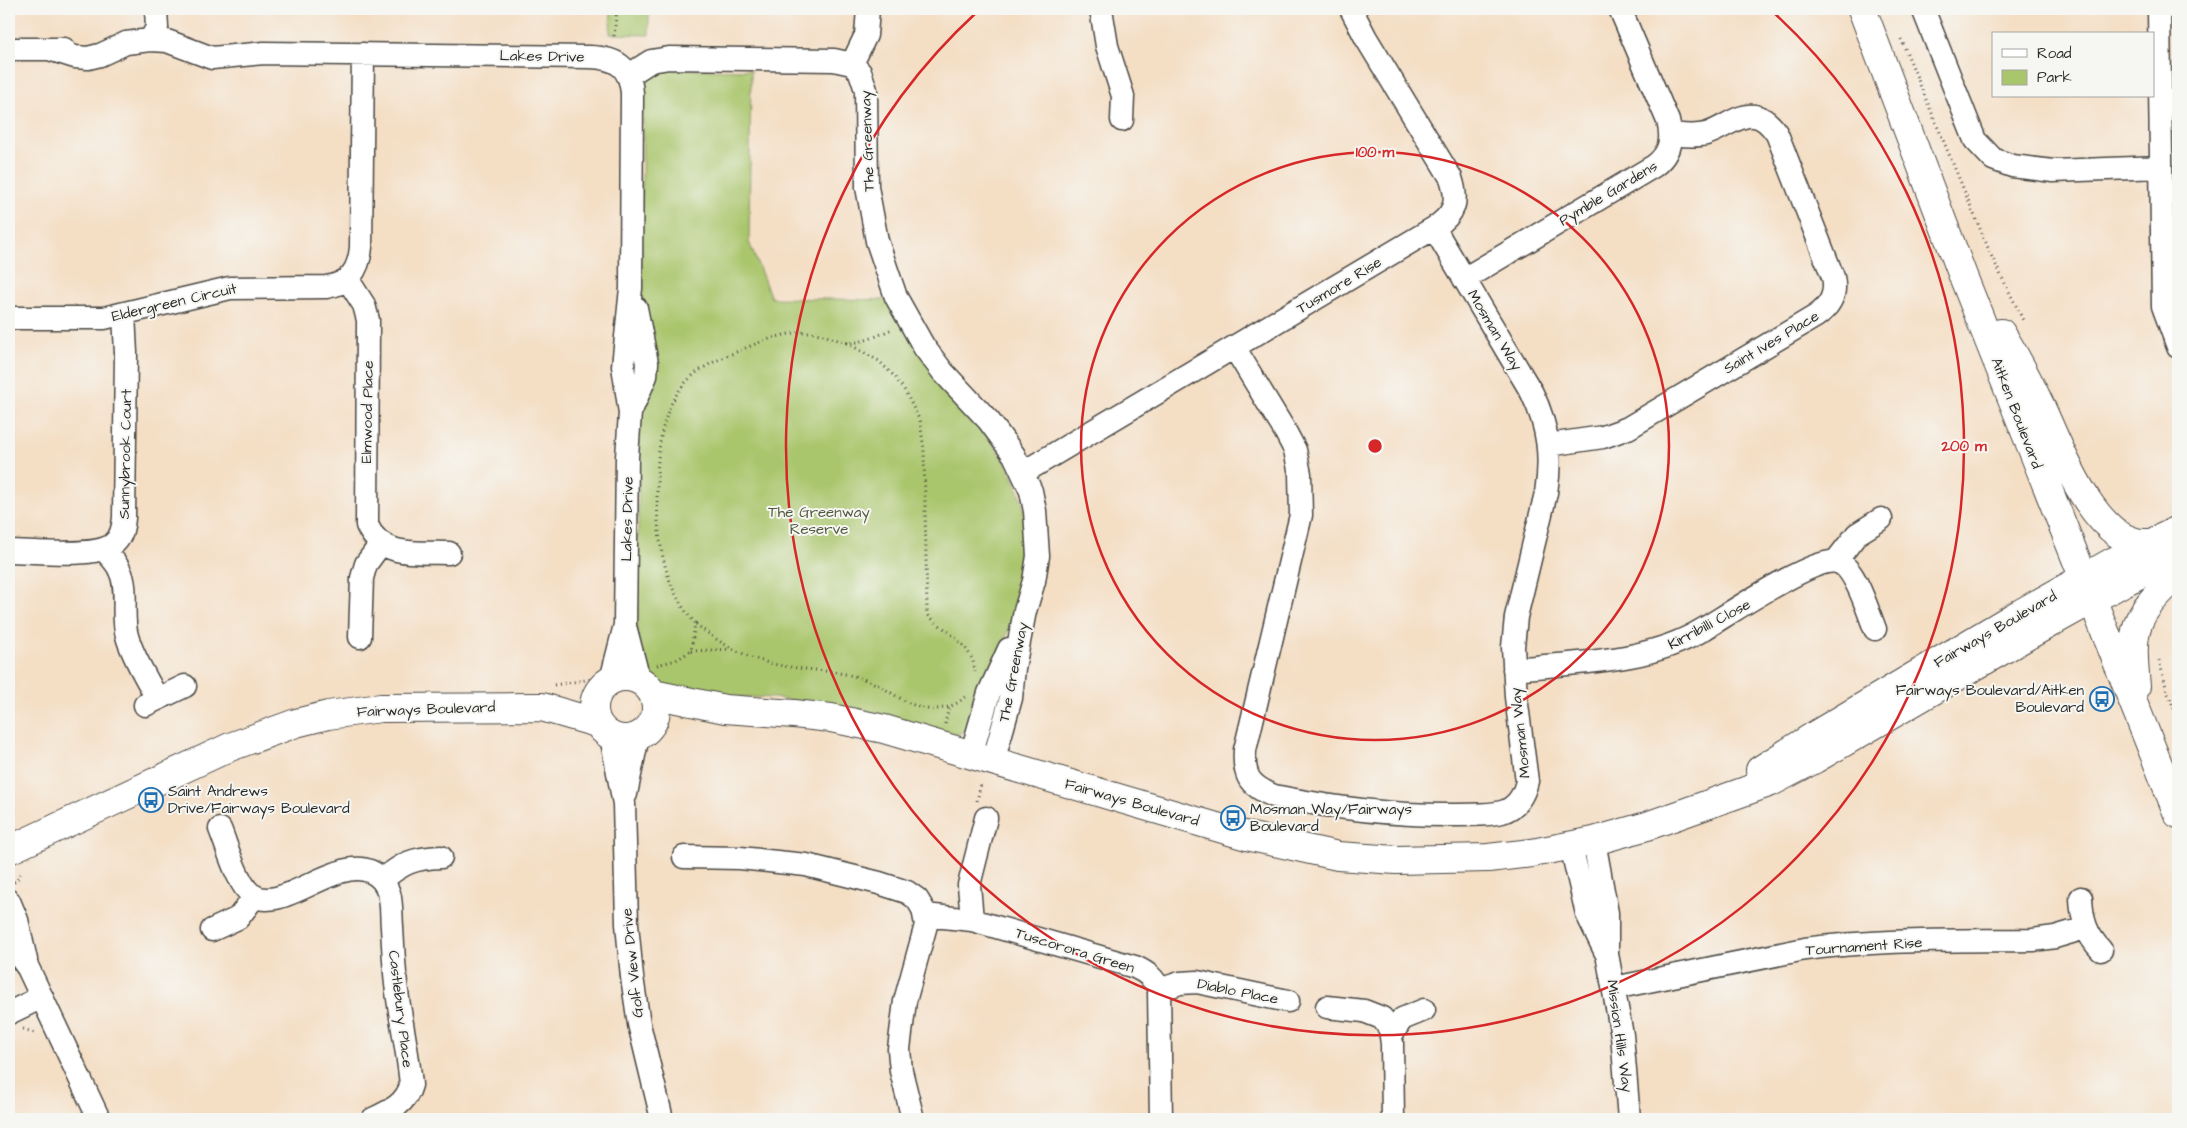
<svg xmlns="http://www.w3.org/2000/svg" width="2187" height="1128" viewBox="0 0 2187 1128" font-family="'Architects Daughter',sans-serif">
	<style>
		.green { fill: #aac66d; stroke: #6a784c }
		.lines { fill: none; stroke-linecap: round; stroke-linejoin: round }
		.minor-casing { stroke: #494642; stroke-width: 25 }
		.tertiary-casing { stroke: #494642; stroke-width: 30 }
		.secondary-casing { stroke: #494642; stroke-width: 30 }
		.path { stroke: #494642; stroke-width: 3; stroke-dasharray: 1 4; stroke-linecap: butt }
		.minor { stroke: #fff; stroke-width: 22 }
		.tertiary { stroke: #fff; stroke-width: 28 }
		.secondary { stroke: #fff; stroke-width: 28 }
		.ring { fill: none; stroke: #d62828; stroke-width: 2.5 }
		.labels { text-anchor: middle; stroke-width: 4; stroke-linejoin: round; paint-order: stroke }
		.street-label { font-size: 15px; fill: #2b2b2b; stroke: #f6f6f2 }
		.park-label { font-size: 15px; fill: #515a3f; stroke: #f6f6f2 }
		.poi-label { font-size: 15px; fill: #2b2b2b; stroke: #f6f6f2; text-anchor: start }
		.centre { fill: #d62828; stroke: #f6f6f2; stroke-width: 2.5 }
		.ring-label { font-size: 15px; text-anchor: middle; font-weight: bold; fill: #d62828; stroke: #f6f6f2; stroke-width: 4; stroke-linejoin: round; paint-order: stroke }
	</style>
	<rect width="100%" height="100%" fill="#f6f6f2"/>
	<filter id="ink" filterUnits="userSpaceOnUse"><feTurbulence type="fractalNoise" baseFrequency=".02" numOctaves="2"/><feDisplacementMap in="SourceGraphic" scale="10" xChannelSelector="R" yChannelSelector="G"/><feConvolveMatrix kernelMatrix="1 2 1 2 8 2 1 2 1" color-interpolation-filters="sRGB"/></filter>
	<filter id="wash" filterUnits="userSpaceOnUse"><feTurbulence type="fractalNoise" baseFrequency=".0096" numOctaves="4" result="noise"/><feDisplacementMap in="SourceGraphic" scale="20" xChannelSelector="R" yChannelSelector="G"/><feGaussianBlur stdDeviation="1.12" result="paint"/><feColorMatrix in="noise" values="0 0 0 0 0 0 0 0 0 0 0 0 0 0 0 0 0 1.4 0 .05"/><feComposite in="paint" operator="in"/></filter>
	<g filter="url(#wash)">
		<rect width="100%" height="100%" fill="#f4dec4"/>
		<path class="green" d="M611 9H649V35L610 34Z
			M670 69 751 70 749 242 771 298 888 300C914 336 940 372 966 407 987 436 1009 460 1020 494 1044 566 996 665 967 730L962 733 951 735 839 706 775 698 694 695 655 685 650 681 637 639V623L643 104C645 82 646 71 670 69Z"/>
	</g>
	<g filter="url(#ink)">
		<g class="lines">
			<defs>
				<path id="minor" d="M1101 9 1107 46 1123 96 1122 120
					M1923 9 1975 140 1993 159 2012 166 2053 171 2161 167
					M2159 9 2163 306 2178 347
					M150 40 157 28 156 9
					M9 49H64
					M49 49 75 57 88 58 100 55 126 43 150 40 167 41 212 58 264 53 590 57C616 58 630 66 632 93L631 288 623 366 630 413 627 457 625 625 611 680
					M852 64 866 35 868 9
					M629 75 651 61 669 58 834 60 852 64 860 72 866 90 867 187 877 241 896 297 924 347 943 372 989 421 1014 455 1031 491 1035 511 1038 556 1034 581 1025 611 1014 668 1011 698 993 762
					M1464 279 1654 166C1670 154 1673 140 1668 121L1620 9
					M348 280 364 305 368 320 367 525C381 558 418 552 449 553
					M9 318H104L230 288 326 287C350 284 359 270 361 247L363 54
					M1234 347 1285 431 1295 450 1300 474 1301 515 1245 750C1243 777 1250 786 1274 796 1334 808 1393 816 1456 815 1470 814 1487 816 1502 812 1516 808 1524 795 1527 781L1516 697 1513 647 1516 617 1546 493C1552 457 1548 426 1532 393L1434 228
					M630 413 646 376 647 363 636 308
					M1548 445 1603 437 1628 428 1816 316C1830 306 1837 294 1833 277L1777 134C1753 97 1732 126 1706 134 1694 137 1682 135 1671 134
					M1024 472 1434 228C1455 214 1459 202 1451 178L1366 38 1351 9
					M104 550C110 556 117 563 120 571 129 589 121 615 127 636 133 658 147 678 157 699
					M9 551C32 551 94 558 112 545 121 539 123 529 124 518L126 353 124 314
					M1836 561 1857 534 1881 519
					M626 630 639 680
					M360 637 362 578 366 564 380 545
					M1514 669C1576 662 1648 663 1702 630 1726 616 1814 556 1837 562 1855 566 1868 612 1875 629
					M145 705 185 686
					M611 736 624 804 627 924 632 977 639 1024 662 1119
					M971 755 989 693 1009 649
					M626 794 638 736
					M220 829C227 846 237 883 251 894 283 919 348 841 382 880 385 884 387 888 389 893 392 904 391 916 392 927 393 946 394 965 396 984 400 1018 408 1051 411 1085 406 1104 390 1111 373 1119
					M1594 841 1607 913V954L1622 1035 1629 1119
					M1571 846 1587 914 1605 951
					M684 857 740 858 806 865 879 883 907 892 917 899 923 909 926 925 905 1001 899 1049 901 1071 913 1119
					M382 880C403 863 413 858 441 857
					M2081 898C2082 920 2086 934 2101 950
					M9 901 17 920 26 960
					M925 915 972 920 1135 967C1146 972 1155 978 1159 990L1161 1119
					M972 920 969 885 986 818
					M212 930 238 918 255 896
					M9 942 28 968 99 1119
					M1614 988 1805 949C1880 939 1957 941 2033 940L2055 937 2085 928
					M1159 990 1180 983 1197 982 1288 1001
					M1327 1007 1364 1011 1382 1018 1390 1029 1392 1044 1393 1119
					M9 1013 42 997
					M1392 1034 1402 1019 1424 1010"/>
				<path id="tertiary" d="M594 708a31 31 0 1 1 62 0a31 31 0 1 1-62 0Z
					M653 694 725 709 794 714 831 718 884 729 1247 836 1338 856 1396 860 1488 858 1532 853 1594 841 1647 826 1771 782 1815 759 2027 636 2124 582 2178 555
					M1760 770 1817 734 2012 618 2114 561 2178 530
					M9 850 230 747 296 723 328 715 381 708 542 707 597 723"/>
				<path id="secondary" d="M1862 9 1963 276 2178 814
					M2001 333C2016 356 2029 382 2041 407 2059 446 2095 547 2148 543
					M2136 686C2130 625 2134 616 2178 574"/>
			</defs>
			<use href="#minor" class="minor-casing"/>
			<use href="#tertiary" class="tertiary-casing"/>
			<use href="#secondary" class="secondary-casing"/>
			<path class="path" d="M614 36 617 9
				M1901 39 1991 255 2024 322
				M847 343 879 361 893 375 904 389 920 421 924 450 927 611 929 616C946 632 974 646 975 672
				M696 624C721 645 751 661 784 666 811 671 840 670 866 680 887 687 907 707 928 709 943 710 956 706 966 696
				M691 651 730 649
				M2159 660 2167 691 2178 718
				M657 665 676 660 691 651 695 623C663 588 657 538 657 492 657 453 660 406 690 378 705 364 725 357 743 349 762 341 784 333 805 332 820 332 832 339 845 342 860 345 879 335 892 329
				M554 685 592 679
				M945 724 949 707
				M977 801 981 784
				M14 882 17 881 21 871
				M23 1029 36 1033"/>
			<use href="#minor" class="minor"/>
			<use href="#tertiary" class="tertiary"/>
			<use href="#secondary" class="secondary"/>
		</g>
	</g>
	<g class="ring">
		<circle cx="1375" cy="446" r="294"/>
		<path d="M1773 12A589 589 0 1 1 977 12"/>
	</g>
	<defs>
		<symbol id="bus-ring" viewBox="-11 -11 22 22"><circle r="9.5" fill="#f6f6f2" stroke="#1f6fb2" stroke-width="1.5"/><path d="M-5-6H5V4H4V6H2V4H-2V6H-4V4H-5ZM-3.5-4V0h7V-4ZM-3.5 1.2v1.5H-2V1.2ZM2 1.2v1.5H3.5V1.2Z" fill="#1f6fb2"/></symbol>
	</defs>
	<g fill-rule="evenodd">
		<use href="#bus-ring" x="2088" y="685" width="28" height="28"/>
		<use href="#bus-ring" x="137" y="786" width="28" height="28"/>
		<use href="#bus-ring" x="1219" y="804" width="28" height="28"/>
	</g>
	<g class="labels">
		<g class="street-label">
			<text transform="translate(542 56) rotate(1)" y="5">Lakes Drive</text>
			<text transform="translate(867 141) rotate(-92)" y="5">The Greenway</text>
			<text transform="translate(1608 193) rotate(-31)" y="5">Pymble Gardens</text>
			<text transform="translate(1339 285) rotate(-31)" y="5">Tusmore Rise</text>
			<text transform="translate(174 302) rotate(-13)" y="5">Eldergreen Circuit</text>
			<text transform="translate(1495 330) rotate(59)" y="5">Mosman Way</text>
			<text transform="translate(1771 342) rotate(-31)" y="5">Saint Ives Place</text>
			<text transform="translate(367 412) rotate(-89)" y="5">Elmwood Place</text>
			<text transform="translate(2017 413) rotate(69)" y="5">Aitken Boulevard</text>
			<text transform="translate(125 454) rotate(-89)" y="5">Sunnybrook Court</text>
			<text transform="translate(627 519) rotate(-89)" y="5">Lakes Drive</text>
			<text transform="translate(1709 624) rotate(-28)" y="5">Kirribilli Close</text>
			<text transform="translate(1995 629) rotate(-30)" y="5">Fairways Boulevard</text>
			<text transform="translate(1013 672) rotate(-79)" y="5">The Greenway</text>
			<text transform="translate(426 709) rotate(-2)" y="5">Fairways Boulevard</text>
			<text transform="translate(1520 733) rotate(-96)" y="5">Mosman Way</text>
			<text transform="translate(1132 802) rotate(16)" y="5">Fairways Boulevard</text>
			<text transform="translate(1864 946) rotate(-4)" y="5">Tournament Rise</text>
			<text transform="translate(1075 950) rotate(17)" y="5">Tuscorora Green</text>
			<text transform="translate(632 963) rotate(-96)" y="5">Golf View Drive</text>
			<text transform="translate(1238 991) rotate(11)" y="5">Diablo Place</text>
			<text transform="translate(401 1009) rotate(83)" y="5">Castlebury Place</text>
			<text transform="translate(1620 1036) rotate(82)" y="5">Mission Hills Way</text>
		</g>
		<g class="park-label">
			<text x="819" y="517">The Greenway<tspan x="819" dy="17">Reserve</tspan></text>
		</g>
		<g class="poi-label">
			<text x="2084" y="695" text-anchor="end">Fairways Boulevard/Aitken<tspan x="2084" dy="17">Boulevard</tspan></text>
			<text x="168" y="796">Saint Andrews<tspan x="168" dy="17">Drive/Fairways Boulevard</tspan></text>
			<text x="1250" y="814">Mosman Way/Fairways<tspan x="1250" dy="17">Boulevard</tspan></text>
		</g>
	</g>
	<circle cx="1375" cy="446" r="8" class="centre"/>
	<g class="ring-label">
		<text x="1375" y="157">100 m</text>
		<text x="1964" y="451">200 m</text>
	</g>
	<rect width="2187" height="1128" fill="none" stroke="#f6f6f2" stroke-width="30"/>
	<rect x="1992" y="32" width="162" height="65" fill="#f6f6f2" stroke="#a5a5a2"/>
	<rect x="2002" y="49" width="25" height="8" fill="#ffffff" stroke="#a5a5a2"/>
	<text x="2037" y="58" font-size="15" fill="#2b2b2b">Road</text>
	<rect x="2002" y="70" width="25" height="15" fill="#aac66d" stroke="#a5a5a2"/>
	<text x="2037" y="82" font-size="15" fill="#2b2b2b">Park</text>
</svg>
